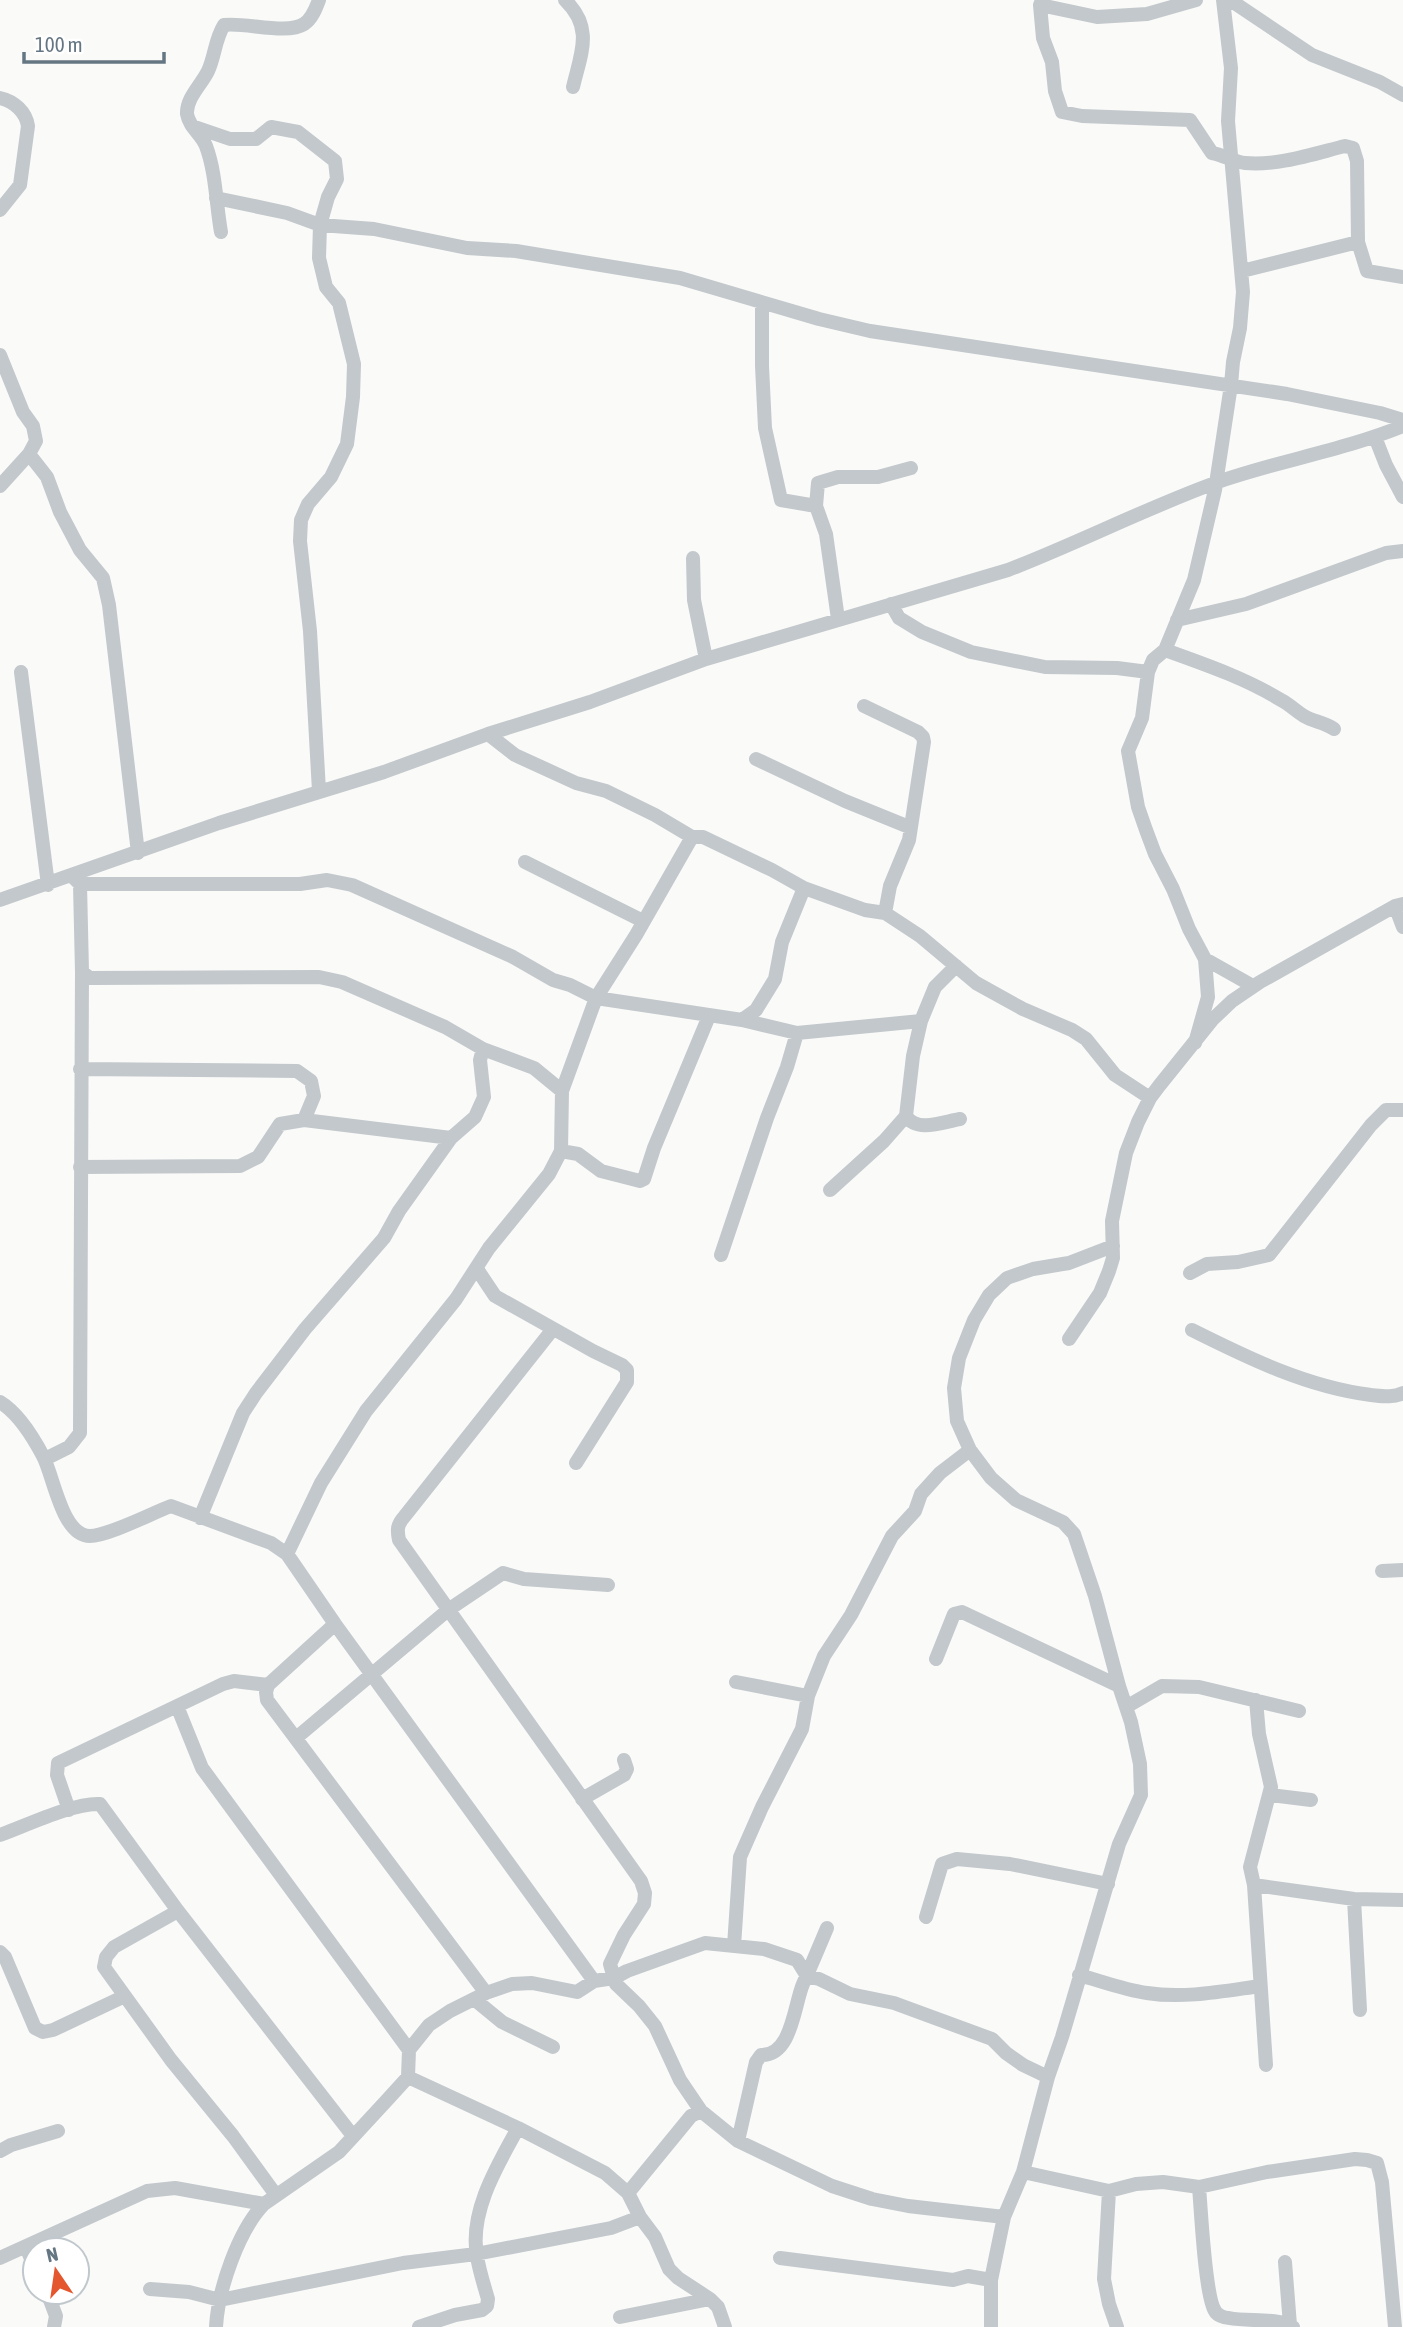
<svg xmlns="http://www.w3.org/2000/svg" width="1403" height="2327" viewBox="0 0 1403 2327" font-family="'Asap Condensed',sans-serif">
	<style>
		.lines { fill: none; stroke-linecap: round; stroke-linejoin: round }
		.minor { stroke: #c3c8cc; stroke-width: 14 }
	</style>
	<rect width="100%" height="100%" fill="#fafaf8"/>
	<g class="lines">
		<path class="minor" d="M565 0C594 28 581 53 573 87
			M1042 0 1040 5 1043 38 1052 62 1055 91 1062 112 1082 116 1190 120 1212 153C1223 155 1235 162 1245 163 1278 166 1313 154 1345 146L1353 148 1357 161 1358 242 1367 271 1403 277
			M1230 0 1312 55 1380 82 1403 95
			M1040 5 1097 17 1147 14 1196 0
			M0 98C14 101 26 112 28 126L20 185 0 210
			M192 126 230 139H256L271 127 298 132 335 161 337 179 328 197 320 225 319 258 326 287 339 303 354 364 353 397 347 444 331 477 308 504 301 520 300 541 310 631 319 791
			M216 198 287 213 320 225 374 229 467 248 516 251 680 278 819 319 870 331 1287 394 1380 413 1403 420
			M221 232C216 204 216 173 206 146 202 135 189 127 187 114 186 98 202 84 208 71 215 56 215 39 224 25 245 22 287 35 304 24 312 19 316 8 319 0
			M1242 271 1358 242
			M762 303V366L765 428 781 500 816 506 826 534 838 619
			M0 355 23 412 33 426 36 441 29 454 0 486
			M1375 437 1386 465 1403 497
			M29 454 47 477 60 512 80 550 103 578 109 605 138 853
			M816 506 818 483 838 477H878L911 468
			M693 558 694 600 706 659
			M891 604 899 618 922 632 971 652 1045 667 1117 668 1148 672
			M1177 620 1246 604 1386 553 1403 551
			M1165 650C1204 664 1245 678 1281 700 1289 704 1296 711 1304 716 1314 722 1324 722 1334 729
			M21 672 48 885
			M864 706 918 732 923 737 924 742 909 840 890 886 885 913
			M488 734 515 755 576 783 606 791 655 815 692 837H703L772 870 804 888 865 910 885 913 920 936 976 983 1023 1009 1072 1030 1086 1039 1115 1075 1150 1098
			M756 759 845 801 909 827
			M525 862 643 921
			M72 876 80 884H300L327 880 352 885 513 957 553 980 570 985 596 998 742 1020 756 1010 775 979 782 942 804 888
			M80 884 82 972 90 978 319 977 342 982 445 1027 483 1049 534 1068 562 1091
			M0 900 219 823 384 772 488 734 590 702 706 659 1008 570C1078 543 1144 509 1215 483 1276 461 1342 451 1403 426
			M1395 906 1403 927
			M1205 959 1253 986
			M742 1020 797 1033 921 1021
			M1195 1043 1208 997 1205 959 1189 929 1173 889 1155 854 1146 830 1138 807 1128 751 1142 718 1148 672 1153 660 1165 650 1194 580 1215 490 1231 385 1233 362 1240 328 1243 292 1228 121 1231 68 1223 0
			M80 1069 297 1071 311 1081 314 1096 304 1120
			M906 1116C917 1133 943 1122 960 1119
			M561 1151 578 1154 601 1171 640 1181 644 1179 654 1148 709 1016
			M80 1167 240 1166 258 1157 280 1124 304 1120 451 1138
			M830 1190 884 1141 906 1116 913 1056 921 1021 935 987 956 966
			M721 1255 767 1118 787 1067 797 1033
			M477 1269 495 1296 593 1351 622 1365 627 1370V1382L576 1463
			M1190 1273 1207 1264 1238 1262 1269 1255 1371 1125 1386 1110H1403
			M553 1329 404 1517C397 1525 397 1530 399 1540L641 1881 645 1893 644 1904 624 1935 610 1964 614 1978 627 1971 705 1943 764 1949 797 1960 807 1976 819 1979 850 1994 894 2003 992 2039 1006 2053 1023 2065 1048 2077
			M1192 1330C1248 1358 1307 1387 1371 1395 1382 1396 1393 1398 1403 1393
			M1069 1339 1100 1293 1109 1271 1113 1258 1112 1221 1126 1153 1138 1122 1150 1098 1159 1086 1212 1020 1232 1001 1260 982 1395 906 1403 904
			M0 1402C18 1413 33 1437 43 1456 54 1477 62 1536 90 1536 108 1536 152 1513 171 1506L271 1543 287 1554 335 1624 594 1981
			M45 1459 69 1447 80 1433 82 972
			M200 1518 243 1413 256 1393 305 1329 384 1238 399 1211 451 1138 475 1117 484 1097 480 1060 483 1049
			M287 1554 321 1483 366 1411 456 1299 489 1248 549 1174 561 1151 562 1091 596 998 636 935 692 837
			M1382 1571 1403 1570
			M335 1624 268 1685 266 1692 267 1700 486 1993
			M936 1659 954 1614 962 1612 1119 1686
			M808 1696 824 1656 851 1615 892 1536 915 1511 921 1494 940 1473 970 1450
			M1256 1700 1259 1734 1271 1787 1250 1867 1254 1885 1266 2065
			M177 1706 202 1768 409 2050
			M1126 1707 1162 1686 1199 1687 1299 1711
			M296 1738 448 1610 503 1573 524 1579 608 1585
			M1270 1795 1311 1800
			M582 1799 624 1775 627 1769 624 1760
			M69 1810 57 1775 58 1763 223 1684 234 1681 268 1685
			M0 1835C25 1826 75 1802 100 1804L178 1911 353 2136
			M1254 1885 1354 1899 1403 1900
			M1354 1899 1360 2010
			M178 1911 114 1947 106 1957 104 1967 171 2060 233 2136 276 2195
			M926 1917 942 1864 957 1859 1010 1864 1108 1884
			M734 1946 740 1857 762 1807 802 1729 808 1696 736 1682
			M0 1952 5 1957 35 2028 43 2032 53 2030 125 1996
			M1079 1975C1101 1981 1124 1990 1147 1993 1184 1999 1224 1991 1260 1986
			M474 1999 502 2022 553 2047
			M408 2077 518 2128 605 2173 628 2193 640 2217 655 2237 669 2269 678 2278 710 2299 718 2307 725 2327
			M738 2141 756 2062 761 2055C792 2056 794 2005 803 1984 811 1966 819 1947 827 1928
			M0 2151 11 2145 58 2131
			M1023 2172 1109 2191 1136 2184 1163 2182 1199 2187 1267 2172 1355 2159 1367 2160 1377 2163 1382 2182 1395 2327
			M1199 2187C1201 2209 1205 2296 1215 2311 1217 2315 1224 2318 1229 2318 1249 2322 1275 2317 1293 2327
			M1109 2191 1104 2279 1109 2304 1117 2327
			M628 2193 691 2116 701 2111
			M26 2247 35 2268
			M0 2258 147 2191 175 2188 264 2204
			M780 2258 953 2280 968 2276 991 2280
			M1285 2262 1290 2325
			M150 2289 189 2292 220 2300 403 2263 476 2254 611 2228 640 2217
			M47 2292 56 2316 54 2327
			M620 2317 710 2299
			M216 2327C218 2290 238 2231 264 2204L339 2152 388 2099 408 2077 409 2050 429 2025 450 2011 486 1993 512 1984 532 1983 577 1992 594 1981 614 1978 616 1984 639 2006 655 2026 680 2080 701 2111 738 2141 832 2186 872 2199 908 2206 1004 2217
			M419 2327 455 2315 482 2310 487 2306 488 2299C484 2285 479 2270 477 2256 469 2212 497 2166 518 2128
			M991 2327V2280L1004 2217 1023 2172 1048 2077 1062 2037 1119 1844 1141 1795 1140 1764 1131 1722 1119 1686 1095 1596 1074 1534 1063 1522 1016 1500 991 1478 970 1450 957 1421 954 1388 959 1358 974 1320 989 1295 1007 1278 1033 1269 1069 1263 1113 1246"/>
	</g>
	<g transform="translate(56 2271) rotate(347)"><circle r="33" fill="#ffffff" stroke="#c1c8cd" stroke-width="2"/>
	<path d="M0-5L12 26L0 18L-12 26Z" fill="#e4572e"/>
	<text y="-10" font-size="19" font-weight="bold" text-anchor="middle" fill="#657683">N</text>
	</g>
	<path d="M24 52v10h140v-10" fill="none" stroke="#657683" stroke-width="3.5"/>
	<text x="35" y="52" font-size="21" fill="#657683" stroke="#ffffff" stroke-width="5" paint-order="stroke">100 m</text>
</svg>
